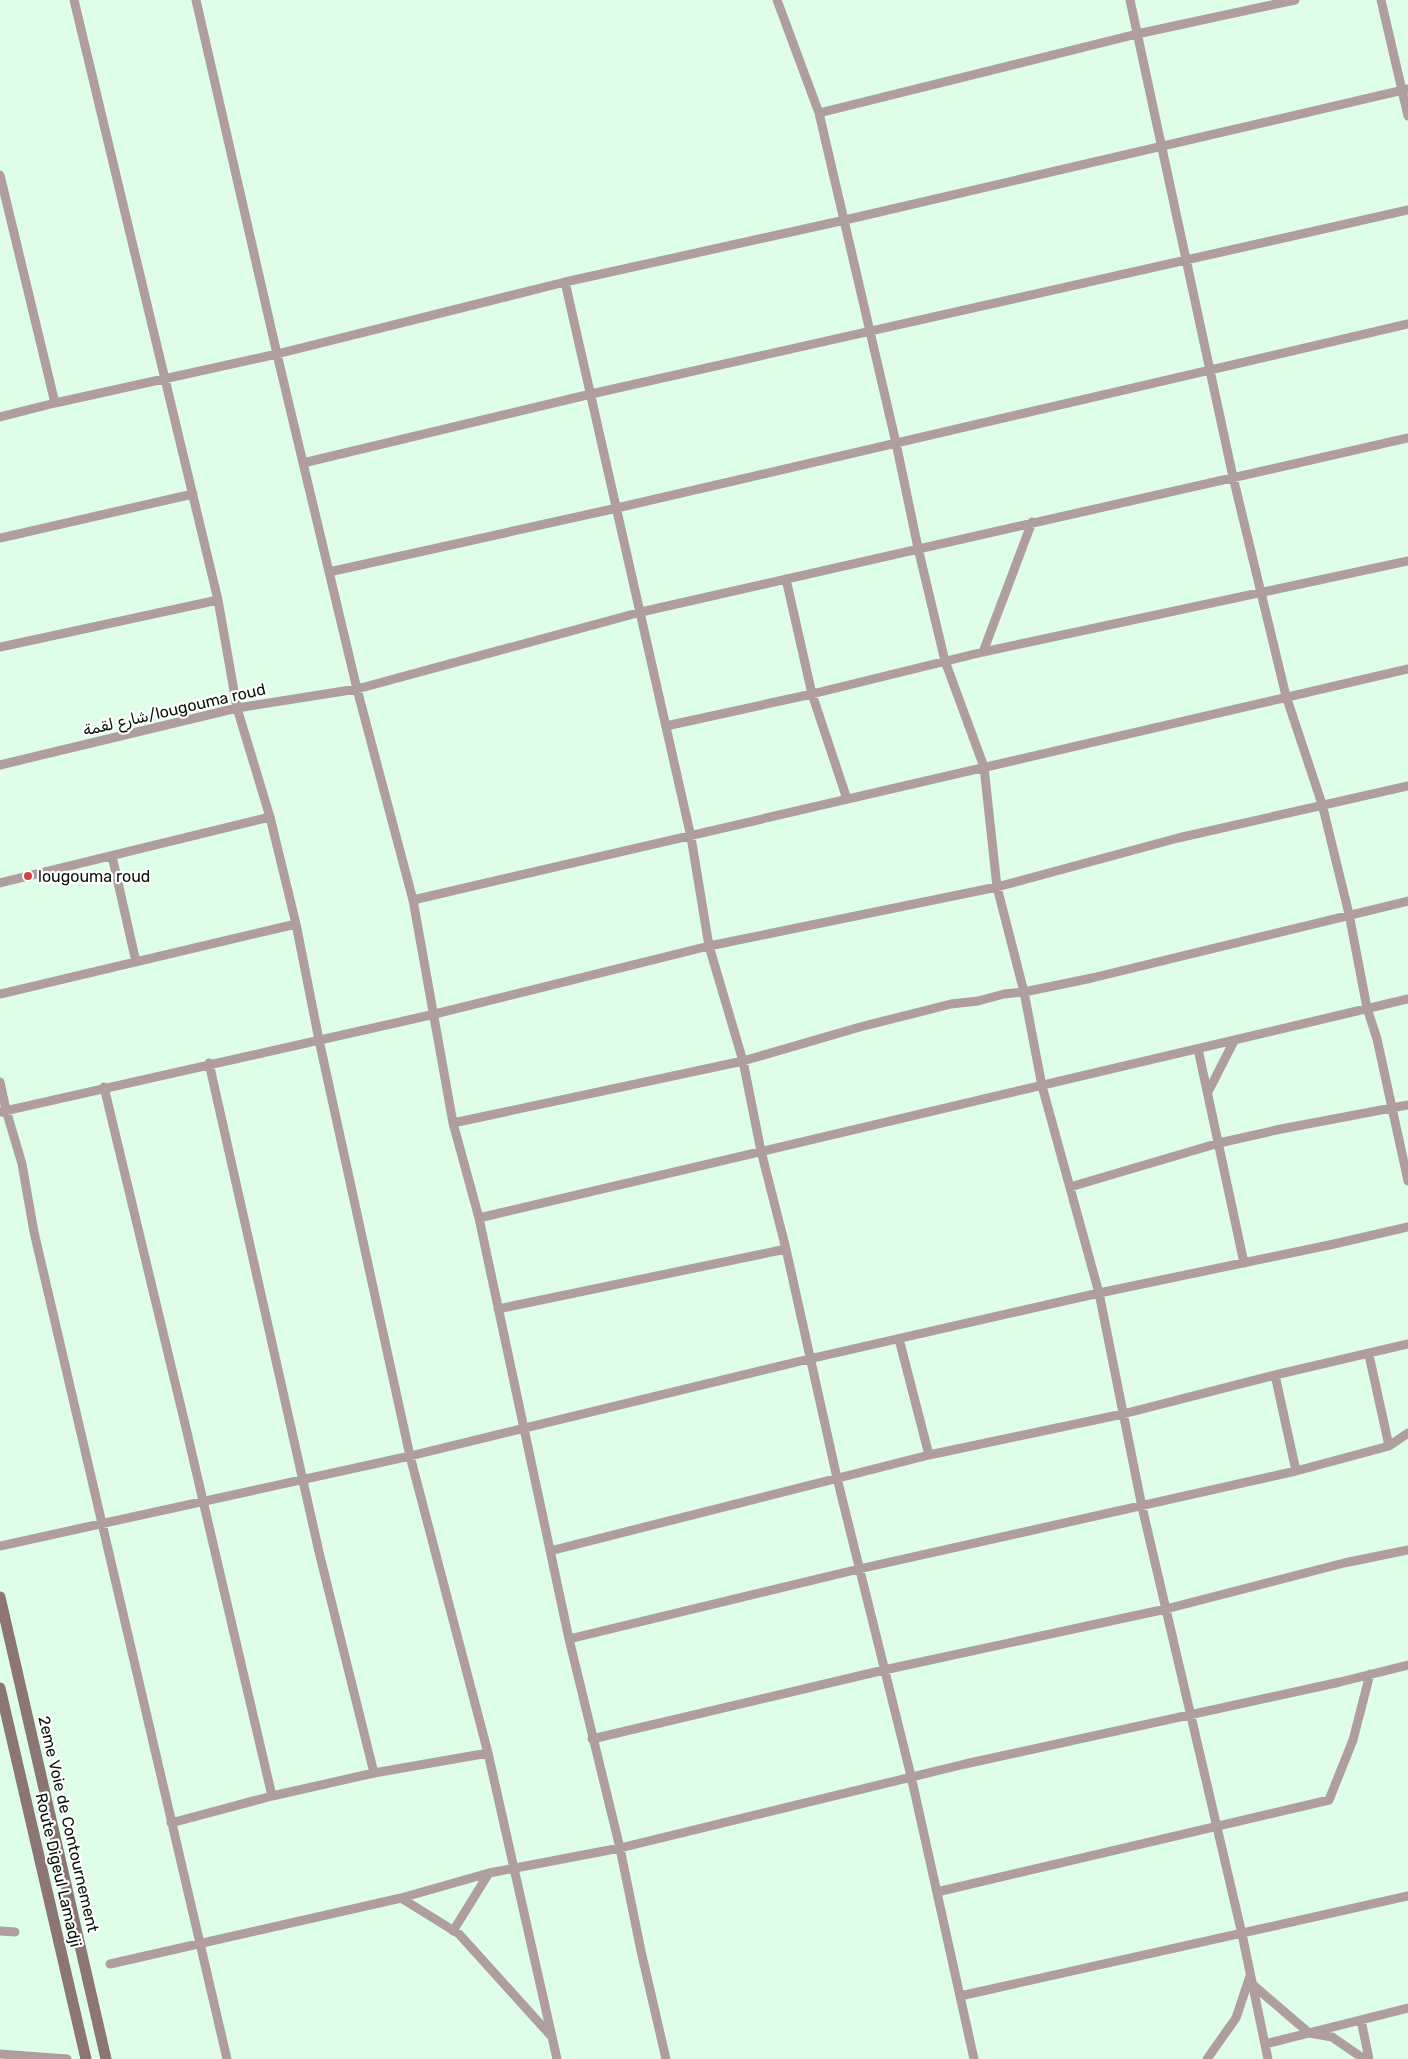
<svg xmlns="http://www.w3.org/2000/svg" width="1408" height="2059" viewBox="0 0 1408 2059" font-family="Rubik,Cairo,sans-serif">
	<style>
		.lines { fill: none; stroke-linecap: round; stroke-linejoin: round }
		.street { stroke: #af9e9d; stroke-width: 9 }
		.secondary { stroke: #8d7573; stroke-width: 11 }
		.poi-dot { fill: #d04143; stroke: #fff; stroke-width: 2 }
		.labels { text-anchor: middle; stroke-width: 4.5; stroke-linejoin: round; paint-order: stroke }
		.street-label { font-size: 16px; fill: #07120a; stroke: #fff }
		.poi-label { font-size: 16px; fill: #07120a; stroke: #fff; text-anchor: start }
	</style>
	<rect width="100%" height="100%" fill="#dffee7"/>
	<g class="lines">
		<path class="street" d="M74 0 218 600 237 708 270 817 296 924 319 1040 410 1456 488 1753 557 2059
			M196 0 277 354 357 689 413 900 453 1123 479 1218 569 1639 620 1848 641 1951 666 2059
			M777 0 819 113 896 443 918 548 945 661 984 767 997 887 1024 992 1042 1086 1099 1293 1142 1507 1242 1934 1268 2059
			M1130 0 1233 477 1286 696 1322 804 1349 914 1367 1008 1377 1039 1408 1181
			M1381 0 1408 116
			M819 113 1137 34 1295 0
			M0 175 55 403
			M565 282 691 837 709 946 743 1061 761 1151 786 1249 837 1478 911 1776 974 2059
			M0 417 55 403 277 354 565 282 845 220 1408 89
			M303 463 591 394 1408 210
			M0 538 193 494
			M329 572 617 508 1408 324
			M786 579 812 694 847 799
			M0 647 218 600
			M983 652 1032 522
			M666 726 812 694 983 652 1408 561
			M0 765 237 708 357 689 641 612 1408 438
			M112 856 136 962
			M0 883 270 817
			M413 900 1408 669
			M0 994 296 924
			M1198 1049 1244 1263
			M209 1063 319 1552 374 1773
			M0 1082 6 1110 22 1164 34 1232 227 2059
			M104 1087 186 1428 272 1796 374 1773 488 1753
			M1208 1092 1234 1041
			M0 1112 435 1014 709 946 997 887 1178 838 1408 786
			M453 1123 743 1061 860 1027 951 1004 978 1001 1004 994 1024 992 1092 978 1408 901
			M1070 1187 1219 1143 1281 1129 1408 1105
			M479 1218 1408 999
			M498 1309 786 1249
			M899 1339 929 1455
			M1369 1355 1389 1446
			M1275 1375 1296 1471
			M0 1546 410 1456 809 1359 1099 1293 1334 1244 1408 1227
			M550 1551 929 1455 1123 1414 1275 1375 1408 1344
			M569 1639 859 1569 1296 1471 1389 1446 1408 1433
			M592 1739 884 1670 1166 1609 1344 1563 1408 1550
			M171 1823 272 1796
			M937 1892 1329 1800 1353 1740 1370 1674
			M401 1898 459 1934 552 2037
			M0 1931 15 1932
			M453 1931 489 1873
			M110 1964 401 1898 489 1873 620 1848 965 1764 1340 1682 1408 1665
			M1252 1984 1309 2033 1332 2037 1364 2059
			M960 1996 1408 1896
			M1361 2020 1369 2059
			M1265 2044 1408 2008
			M0 2054 67 2059
			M1207 2059 1236 2018 1250 1976"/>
		<path class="secondary" d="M0 1597 106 2059
			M0 1688 86 2059"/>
	</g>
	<circle class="poi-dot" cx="28" cy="876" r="5"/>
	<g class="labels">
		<g class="street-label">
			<text transform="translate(174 709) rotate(-13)" y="6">شارع لقمة/lougouma roud</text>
			<text transform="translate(69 1824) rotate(77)" y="6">2eme Voie de Contournement</text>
			<text transform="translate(59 1870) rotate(77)" y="6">Route Digeul Lamadji</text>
		</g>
		<g class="poi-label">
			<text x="38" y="882">lougouma roud</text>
		</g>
	</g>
</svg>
